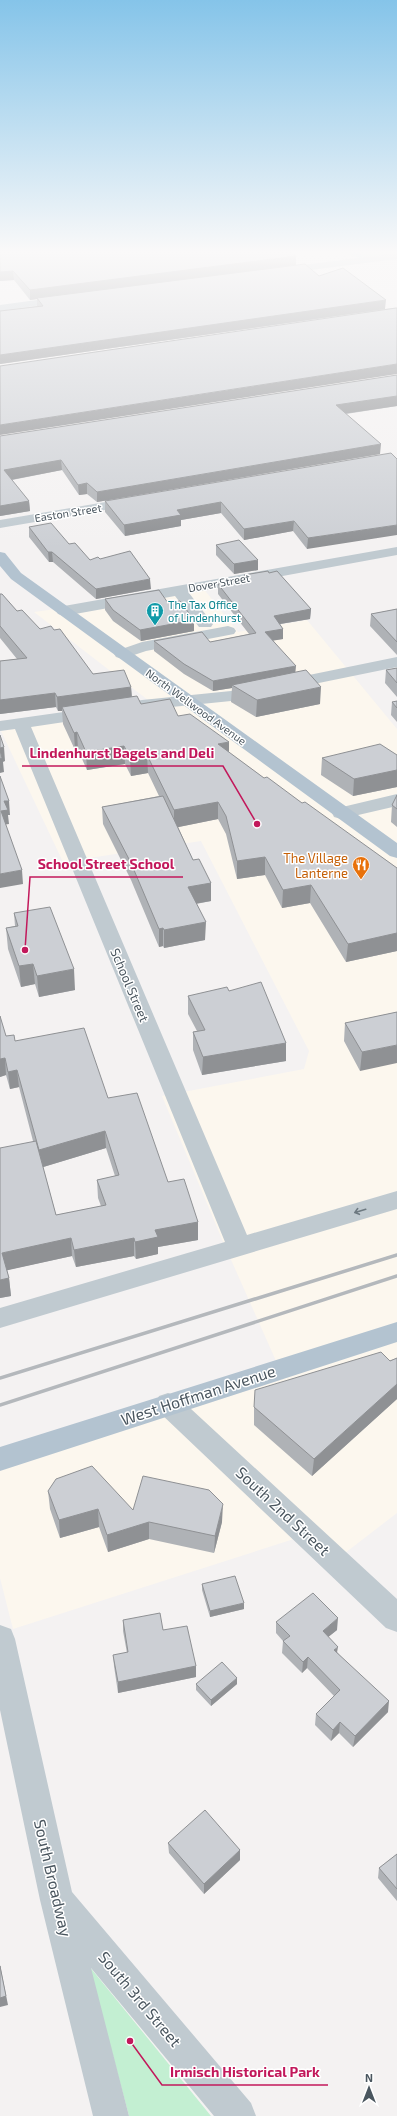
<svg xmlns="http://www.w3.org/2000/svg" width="397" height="2116" viewBox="0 0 397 2116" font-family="'Exo 2',sans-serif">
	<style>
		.commercial { fill: #fcf7ee }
		.green { fill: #c3efd2 }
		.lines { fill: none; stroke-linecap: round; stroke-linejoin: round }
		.stream { stroke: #91ddeb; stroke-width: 4.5 }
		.minor { fill: #c0cad0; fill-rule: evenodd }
		.major { fill: #b3c3d0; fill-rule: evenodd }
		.rail { stroke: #b4b8bc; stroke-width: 3.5 }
		.wall { fill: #afb2b6; fill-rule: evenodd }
		.shaded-wall { fill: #8f9194 }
		.building { fill: #cccfd4; stroke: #8f9194 }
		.oneway { stroke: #6d7981 }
		.labels { text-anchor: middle; stroke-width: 3; stroke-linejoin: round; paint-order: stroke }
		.far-street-label { font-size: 11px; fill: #4a565f; stroke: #fff }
		.far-culture-label { font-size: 11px; fill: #0d838f; stroke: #fff; text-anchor: start }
		.food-label { font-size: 13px; fill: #c56008; stroke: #fff; text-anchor: end }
		.street-label { font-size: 13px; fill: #4a565f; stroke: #fff }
		.near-street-label { font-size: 16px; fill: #4a565f; stroke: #fff }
		.leader { fill: none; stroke: #c2185b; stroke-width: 1.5 }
		.callout-dot { fill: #c2185b; stroke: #fff; stroke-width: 1.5 }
		.callout-label { font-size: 14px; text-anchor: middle; font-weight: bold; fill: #c2185b; stroke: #fff; stroke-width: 3; stroke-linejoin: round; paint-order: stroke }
	</style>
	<rect width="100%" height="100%" fill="#f4f2f2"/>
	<path class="commercial" d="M203 588 238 632 307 620 397 729V1513L345 1553 322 1530 13 1629 0 1578V1468L284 1379 224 1244 162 1096 304 1069 309 1051 201 841 63 862 1 731 157 707 34 612Z"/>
	<path class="green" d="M340 252H397V253L358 258Z
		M89 1966 211 2116H129Z"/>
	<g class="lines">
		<path class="stream" d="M353 252 359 255"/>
		<path class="minor" d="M397 253V259L279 274 273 271 279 268Z
			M66 296 72 299 70 301 0 311V305Z
			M135 497 140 498 142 501 140 504 0 528V520Z
			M397 547V555L189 593 213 624 211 627H199L175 596 64 616 58 614 56 611 58 608 64 606Z
			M228 626 234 628 236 631 234 634 146 651 122 659 116 657 114 654 116 651 142 642Z
			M397 657V667L231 701 142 710 136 709 133 705 136 701 142 700 231 691Z
			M92 708 98 709 101 713 98 717 31 727 247 1235 397 1191V1209L0 1328V1308L225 1242 15 729 0 731V721Z
			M397 794V806L341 819 334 817 332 813 334 809Z
			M168 1393 177 1396 397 1599V1632L386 1628 159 1412 155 1404 159 1396Z
			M0 1625 11 1629 15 1639 72 1892 251 2103 256 2116H214L91 1968 129 2116H93L40 1900 0 1710Z"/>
		<path class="major" d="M0 552 5 553 21 573 397 843V858L390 856 11 579 0 566Z
			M397 1322V1342L0 1471V1447Z"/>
		<path class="rail" d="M0 1378 397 1255
			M0 1405 397 1276"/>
	</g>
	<path class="wall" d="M0 252 296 265 319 276 385 309 397 308V374L367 312 0 364V311L37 306V299L30 300 14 280 0 281Z
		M397 375V406L346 414 380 454 97 502 87 494 79 495 62 470 12 480 29 501 30 511 0 516V436Z
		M397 459 307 549 293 531 244 540 221 513 181 520V526L125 536 105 512V501Z
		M29 527 69 544 90 560 100 559 151 589 96 599 53 562H49L29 537Z
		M216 545 258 570 234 574 216 555Z
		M244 575 311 609 310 619 280 624 283 629V639L273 640 295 672 320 704 256 717 231 702 232 688 213 691 184 674 154 651V641L210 642 249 634 218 594V584L244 580Z
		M0 594 17 611 40 629 54 630 93 674 131 687 132 696 141 704 178 716 264 778 302 803 397 868V951L346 962 310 903 282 908 265 875 237 879 226 834 218 819 178 827 193 860 211 883V901L196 904 205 940 164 948 163 946 159 947 131 880 103 824 102 807 159 796 148 773 131 776 125 764 87 770 78 750H75L63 724 62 711H58L56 707 0 714V661L17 659 0 638Z
		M105 599 168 603 194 631 141 641 113 621 105 610Z
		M397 609V655L370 626 371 614Z
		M397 668V697L385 683 386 670Z
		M397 701V722L391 715 392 702Z
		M397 755V787L353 796 321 775 322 758Z
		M397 795V827L391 822 392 805Z
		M14 913 75 990 39 997 35 984 21 987 8 949 6 928 15 926Z
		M229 991 286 1043V1061L202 1075 193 1050V1032L197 1031 188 1014V996Z
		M397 1012 360 1071 344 1041 345 1023Z
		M6 1036 15 1041 108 1098 168 1182 198 1222V1240L158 1247V1254L136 1259 134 1256 76 1267 72 1256 7 1270 9 1278 11 1296 0 1298 33 1141 19 1087 10 1089 6 1075 0 1077ZM106 1148 115 1176 97 1180 98 1198 101 1206 56 1215 43 1167Z
		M397 1358V1399L312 1476 254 1425V1407Z
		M48 1491 133 1510 222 1522 214 1553 149 1539 108 1552 99 1527 60 1538 50 1509Z
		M202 1584 244 1609 210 1617 202 1590Z
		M123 1620 163 1630 196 1666V1677L118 1693 114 1666 113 1655 127 1653 123 1631Z
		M276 1622 337 1630 328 1637 337 1652 388 1712 353 1747 339 1733 331 1741 315 1725 316 1714 334 1696 307 1668 302 1673 282 1653 283 1641 276 1633Z
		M196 1684H237L211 1706 196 1690Z
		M168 1843 240 1860 204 1894 169 1853Z
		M397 1854V1901L378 1878 379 1868Z"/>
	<path class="shaded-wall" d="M296 256V265L30 300V290Z
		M13 271 14 280 0 281V272Z
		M386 300 385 309 0 364V355Z
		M397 364V374L0 435V425Z
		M397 396V406L336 415V405Z
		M381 444 380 454 97 502V492Z
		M61 460 62 470 5 481 4 470Z
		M87 483V494L79 495 78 485Z
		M29 501 30 511 0 516V506Z
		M221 502V513L181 520V526L125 536 124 525 177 510Z
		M294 521 293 531 244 540V529Z
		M397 525V535L307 549 308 538Z
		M48 552H52L53 562H49Z
		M258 560V570L234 574V564Z
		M150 579 151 589 96 599V589Z
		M311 609 310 619 274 625V616Z
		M194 620V631L141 641 140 630Z
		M283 629V639L265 642V632Z
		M296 666 295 676 232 685V688L213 691V681Z
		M131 687 132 701 62 707V711H58L57 697Z
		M321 687 320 704 256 717 257 700Z
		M55 693 56 707 0 714V700Z
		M77 732 78 750H75L74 733Z
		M229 742V759L218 744Z
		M124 746 125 764 87 770 86 752Z
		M4 747 5 761 3 762 4 772 0 773V748Z
		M147 755 148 773 131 776 130 758Z
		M397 770V787L353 796 354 779Z
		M4 801H9L10 815H8L9 824 2 825 1 811Z
		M218 802V819L174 828V810Z
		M265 857V875L237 879V861Z
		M22 870 23 884 0 888V874Z
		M211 883V901L188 905V887Z
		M311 885 310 903 282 908 283 890Z
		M206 922 205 940 164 948V930Z
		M163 928V946L159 947V929Z
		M397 933V951L346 962 348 944Z
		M33 964 35 984 21 987 19 966Z
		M74 969 75 990 39 997 37 976Z
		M286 1043V1061L202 1075 203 1057Z
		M397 1045V1063L360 1071 362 1052Z
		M5 1058 6 1075 0 1077V1059Z
		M17 1070 19 1087 10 1089 8 1072Z
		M105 1131 106 1148 40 1168 39 1150Z
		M198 1222V1240L158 1247V1254L136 1259 135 1242 155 1230Z
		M71 1238 72 1256 4 1271 2 1253Z
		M134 1238V1256L76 1267 74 1250Z
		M9 1278 11 1296 0 1298V1280Z
		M397 1384V1399L312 1476 314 1459Z
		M223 1504 222 1522 214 1553 215 1536Z
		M98 1509 99 1527 60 1538 59 1520Z
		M149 1522V1539L108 1552 107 1535Z
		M244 1603V1609L210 1617V1611Z
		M338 1618 337 1630 322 1642 323 1631Z
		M338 1647 336 1658 334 1650Z
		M308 1657 307 1668 302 1673 303 1662Z
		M196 1666V1677L118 1693V1682Z
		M237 1678V1684L211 1706V1700Z
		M389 1701 388 1712 353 1747 355 1736Z
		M340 1722 339 1733 331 1741 333 1730Z
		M240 1850V1860L204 1894V1884Z
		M0 1965 8 2005 0 2007Z"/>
	<path class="building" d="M0 252H291L296 256 30 290 13 271 0 272Z
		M305 264 319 276 343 268 386 300 0 355V311L43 306 37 298Z
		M396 308H397V364L0 425V366Z
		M397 375V396L336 405 381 444 97 492 87 483 78 485 61 460 4 470 29 501 0 506V436Z
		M391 453 397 459V525L308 538 294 521 244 529 221 502 177 510 181 515 124 525 105 501Z
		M51 523 69 544 75 543 90 560 98 557 100 559 130 551 150 579 96 589 52 552H48L29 527Z
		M239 540 258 560 234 564 216 545Z
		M268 571 269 573 277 571 311 609 274 616 283 629 265 632 296 666 213 681 184 664 154 641 202 632 210 642 256 633 218 584 248 579 244 575Z
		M159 590 168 603 180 601 194 620 140 630 113 610 105 599Z
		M0 594H2L17 611 22 610 40 629 51 626 54 630 60 629 93 674 124 670 131 687 57 697 55 693 0 700V661L27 658 0 626Z
		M397 609V642L371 614Z
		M397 668V683L386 670Z
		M306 670 321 687 257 700 232 685Z
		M137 696 141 704 170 699 178 716 190 714 229 742 218 744 264 778 267 777 302 803 305 802 397 868V933L348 944 311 885 283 890 265 857 237 861 226 816 218 802 174 810 147 755 130 758 124 746 86 752 77 732 74 733 62 707Z
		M397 701V708L392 702Z
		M0 735 4 747 0 748Z
		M380 744 397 755V770L354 779 322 758Z
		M0 750 2 758 0 759Z
		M0 776 9 801H4L8 810 1 811 22 870 0 874Z
		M397 795V809L392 805Z
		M163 796 193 860 199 859 211 883 188 887 206 922 164 930 163 928 159 929 131 863 102 807Z
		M50 907 74 969 37 976 33 964 19 966 6 928 18 926 14 913Z
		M261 982 286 1043 203 1057 193 1032 205 1030 188 996 227 987 229 991Z
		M397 1012V1045L362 1052 345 1023Z
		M0 1016 6 1036 14 1035 15 1041 84 1028 108 1098 137 1093 168 1182 184 1179 198 1222 155 1230 158 1237 135 1242 134 1238 74 1250 71 1238 2 1253 9 1278 0 1280V1148L36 1141 56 1215 106 1205 97 1180 119 1175 105 1131 39 1150 17 1070 8 1072 5 1058 0 1059Z
		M381 1352 390 1361 397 1358V1384L314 1459 254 1407 255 1390Z
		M92 1466 133 1510 143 1476 209 1490 223 1504 215 1536 149 1522 107 1535 98 1509 59 1520 48 1491 56 1479Z
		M235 1576 244 1603 210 1611 202 1584Z
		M313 1593 338 1618 323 1631 338 1647 334 1650 389 1701 355 1736 340 1722 333 1730 316 1714 340 1690 308 1657 303 1662 283 1641 290 1636 276 1622Z
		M160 1613 163 1630 187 1626 196 1666 118 1682 113 1655 128 1652 123 1620Z
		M222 1662 237 1678 211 1700 196 1684Z
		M205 1810 240 1850 204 1884 168 1843Z
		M397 1854V1889L379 1868Z
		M0 1966 6 1996 0 1998Z"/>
	<defs><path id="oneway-shaft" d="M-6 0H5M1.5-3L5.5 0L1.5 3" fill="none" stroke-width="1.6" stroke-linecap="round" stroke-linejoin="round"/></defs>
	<use class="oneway" href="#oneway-shaft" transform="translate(360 1211) rotate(163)"/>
	<linearGradient id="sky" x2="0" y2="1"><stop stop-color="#85c4e9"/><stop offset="0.46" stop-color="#faf9f9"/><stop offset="1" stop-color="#faf9f9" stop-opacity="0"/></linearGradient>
	<rect width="397" height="548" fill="url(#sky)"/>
	<defs>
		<symbol id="building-pin" viewBox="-11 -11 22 30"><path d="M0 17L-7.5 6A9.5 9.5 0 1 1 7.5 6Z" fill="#0f9aa8" stroke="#fff"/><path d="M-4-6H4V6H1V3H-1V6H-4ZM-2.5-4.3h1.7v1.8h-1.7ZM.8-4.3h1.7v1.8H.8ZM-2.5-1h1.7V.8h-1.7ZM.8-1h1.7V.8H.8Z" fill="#fff"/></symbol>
		<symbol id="restaurant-pin" viewBox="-11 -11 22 30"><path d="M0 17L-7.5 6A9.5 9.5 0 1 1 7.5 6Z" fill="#e8710a" stroke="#fff"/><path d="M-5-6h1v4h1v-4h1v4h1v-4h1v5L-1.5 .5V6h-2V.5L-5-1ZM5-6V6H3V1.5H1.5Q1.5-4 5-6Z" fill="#fff"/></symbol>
	</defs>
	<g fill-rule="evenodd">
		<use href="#building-pin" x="145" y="601" width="20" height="27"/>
		<use href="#restaurant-pin" x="351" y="855" width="20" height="27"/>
	</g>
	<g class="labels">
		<g class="far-street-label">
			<text transform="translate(68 513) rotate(-9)" y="4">Easton Street</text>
			<text transform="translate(219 583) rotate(-10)" y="4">Dover Street</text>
			<text transform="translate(196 707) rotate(36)" y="4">North Wellwood Avenue</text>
		</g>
		<g class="far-culture-label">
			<text x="168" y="609">The Tax Office<tspan x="168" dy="13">of Lindenhurst</tspan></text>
		</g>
		<g class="food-label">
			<text x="348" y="863">The Village<tspan x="348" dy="15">Lanterne</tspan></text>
		</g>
		<g class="street-label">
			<text transform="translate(130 985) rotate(67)" y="5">School Street</text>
		</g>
		<g class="near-street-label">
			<text transform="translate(198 1395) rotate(-18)" y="6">West Hoffman Avenue</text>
			<text transform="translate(283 1511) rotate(43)" y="6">South 2nd Street</text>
			<text transform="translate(53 1878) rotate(77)" y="6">South Broadway</text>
			<text transform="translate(140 1999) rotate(50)" y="6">South 3rd Street</text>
		</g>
	</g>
	<path class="leader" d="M257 824L223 766H22M25 950L30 877H183M130 2041L162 2085H328"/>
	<g class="callout-dot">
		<circle cx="257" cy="824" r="4"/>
		<circle cx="25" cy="950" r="4"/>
		<circle cx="130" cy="2041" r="4"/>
	</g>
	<g class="callout-label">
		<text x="122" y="758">Lindenhurst Bagels and Deli</text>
		<text x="106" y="869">School Street School</text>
		<text x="245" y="2077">Irmisch Historical Park</text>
	</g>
	<g transform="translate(369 2088)" stroke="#ffffff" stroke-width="3" paint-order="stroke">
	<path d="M0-3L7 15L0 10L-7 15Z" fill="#4a565f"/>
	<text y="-6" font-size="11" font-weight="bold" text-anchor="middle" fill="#4a565f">N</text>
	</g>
</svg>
